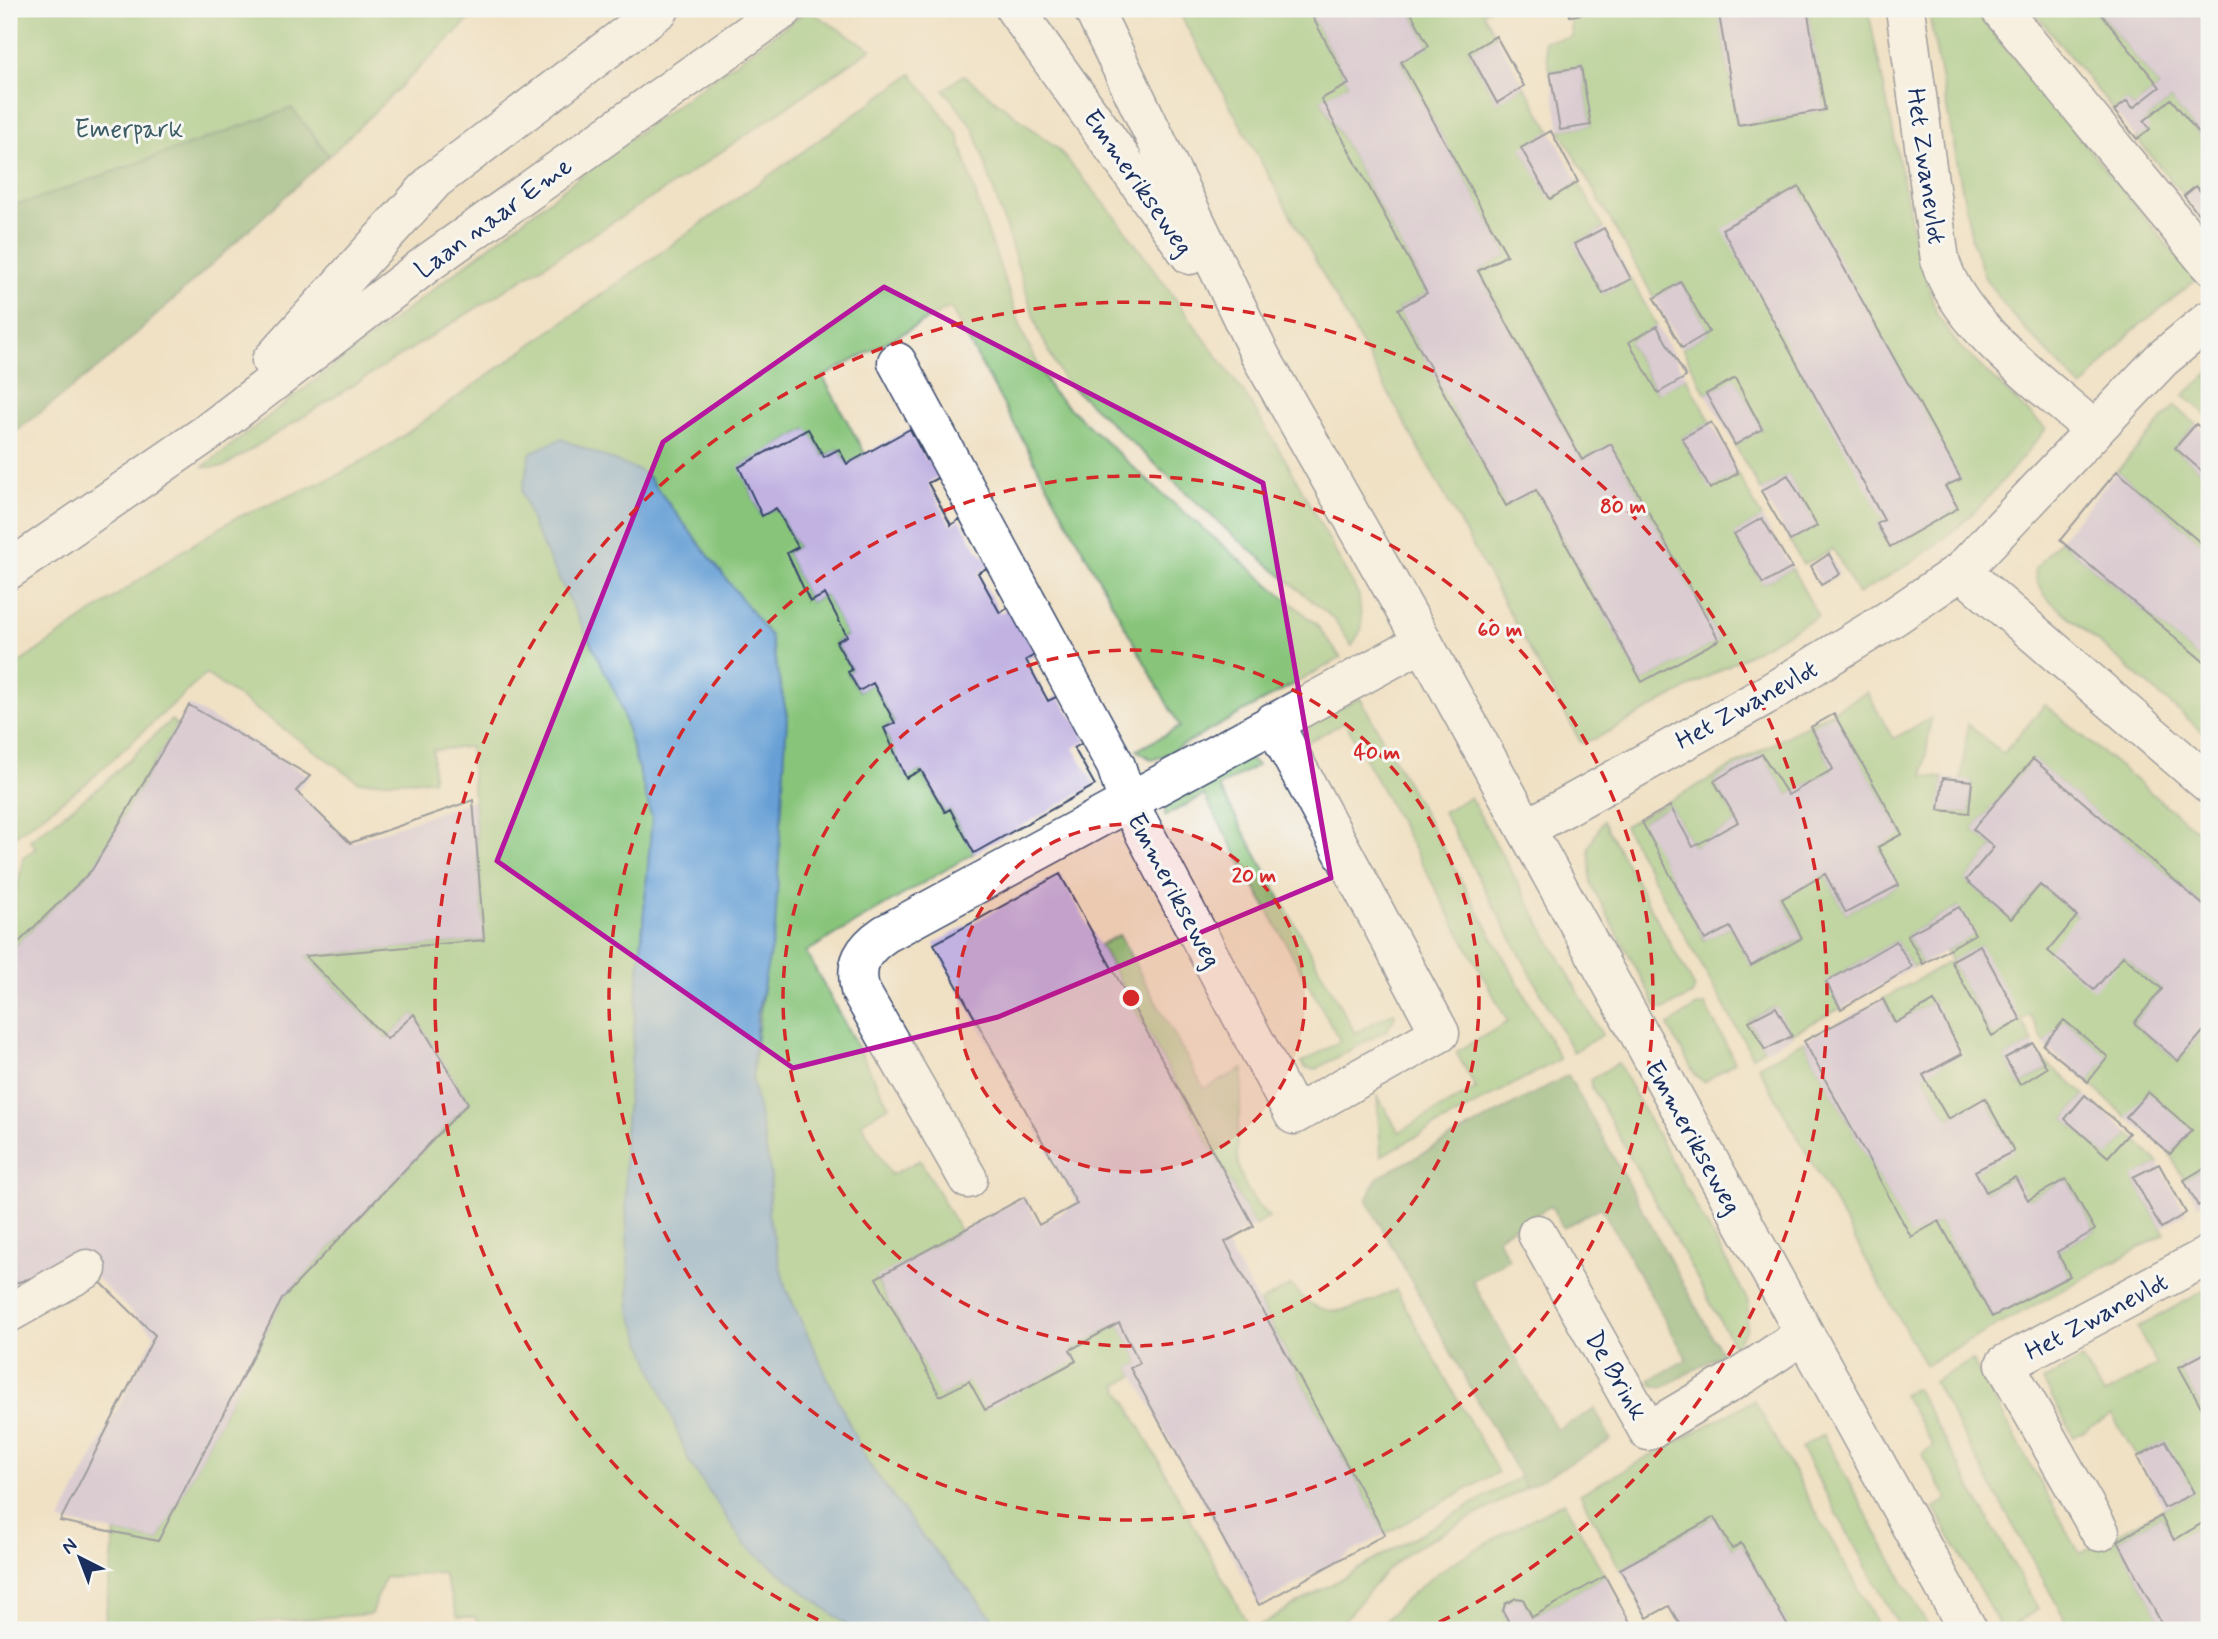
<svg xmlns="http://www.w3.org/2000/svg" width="2218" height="1639" viewBox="0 0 2218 1639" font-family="Mynerve,sans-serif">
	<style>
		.green { fill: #88c57a; stroke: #527a6c; stroke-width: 2; fill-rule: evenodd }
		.forest { fill: #6eaa6a; stroke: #446c64; stroke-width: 2 }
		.water { fill: #67a0d6; stroke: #41689a; stroke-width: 2 }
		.building { fill: #c1b2e2 }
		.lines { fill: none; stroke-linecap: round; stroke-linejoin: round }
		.minor-casing { stroke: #3b4a6d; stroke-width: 41 }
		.minor { stroke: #fff; stroke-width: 38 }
		.marked { fill: none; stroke: #b5179e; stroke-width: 5; stroke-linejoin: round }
		.ring { fill: none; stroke: #d62828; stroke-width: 3.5; stroke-dasharray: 12 9 }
		.labels { text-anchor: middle; stroke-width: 6; stroke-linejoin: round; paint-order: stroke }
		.park-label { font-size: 26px; fill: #3c5c66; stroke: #f6f6f2 }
		.street-label { font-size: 26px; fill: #1b2f5e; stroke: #f6f6f2 }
		.centre { fill: #d62828; stroke: #f6f6f2; stroke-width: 3.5 }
		.ring-label { font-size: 21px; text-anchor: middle; font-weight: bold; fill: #d62828; stroke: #f6f6f2; stroke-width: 6; stroke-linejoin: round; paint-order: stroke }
	</style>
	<rect width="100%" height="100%" fill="#f6f6f2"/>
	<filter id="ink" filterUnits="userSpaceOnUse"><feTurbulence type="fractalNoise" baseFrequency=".0143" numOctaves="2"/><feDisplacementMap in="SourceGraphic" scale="14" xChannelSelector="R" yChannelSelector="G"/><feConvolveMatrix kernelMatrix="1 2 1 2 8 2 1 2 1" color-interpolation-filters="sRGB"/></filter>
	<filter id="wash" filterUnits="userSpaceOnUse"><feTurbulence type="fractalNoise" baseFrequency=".00686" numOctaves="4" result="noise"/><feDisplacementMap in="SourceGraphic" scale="28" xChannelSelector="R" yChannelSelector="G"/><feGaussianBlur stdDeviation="1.57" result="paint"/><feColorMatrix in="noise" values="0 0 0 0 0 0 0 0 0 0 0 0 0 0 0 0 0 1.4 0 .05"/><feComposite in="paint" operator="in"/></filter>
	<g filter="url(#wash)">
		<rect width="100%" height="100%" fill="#f0e1c5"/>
		<path class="green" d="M9 9H480L329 156 307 126 9 397Z
			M1177 9H1308L1349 84 1321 100 1427 293 1398 309 1506 506 1536 490 1642 682 1719 640 1611 445 1582 460 1478 271 1507 255 1401 62 1429 46 1409 9H1489L1483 13 1496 36 1469 53 1497 102 1524 86 1551 131 1522 149 1550 198 1578 182 1604 228 1575 244 1603 294 1631 279 1657 326 1629 343 1657 393 1686 377 1711 422 1682 438 1710 488 1738 473 1762 518 1735 534 1763 584 1792 568 1818 616 1597 738 1581 743Z
			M1601 9H1718L1738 125 1825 110 1807 9H1868L1917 249 1937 315 1959 346 2046 429C2022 457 1999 488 1972 514 1938 547 1899 571 1858 594L1833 549 1803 565 1790 541 1816 526 1788 475 1761 491 1735 445 1762 429 1735 379 1706 394 1682 348 1709 332 1681 282 1654 298 1560 130 1591 125 1581 67 1550 72 1544 41 1572 37 1570 16 1601 12ZM1799 188 1960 479 1945 486 1958 508 1890 547 1877 524 1884 520Z
			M1928 9H1974L2196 280 2130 333 2082 388 2012 315 1985 278 1972 240Z
			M2032 9H2097L2160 87 2133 108 2127 101 2114 111Z
			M808 10 871 49 680 180 223 467H203L614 150Z
			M912 74 958 135 981 213 1024 336 1052 392 1160 492 1316 624 1341 658 1163 756 1152 760 1137 750 1180 727 950 307 823 377 865 454 847 464 839 449 824 457 807 429 740 467 761 515 776 508 798 547 787 553 810 602 825 594 847 635 836 642 852 670 848 673 859 691 873 683 895 723 884 728 906 777 921 770 944 812 950 809 974 853 806 952 889 1106 861 1123 891 1175 920 1160 961 1232 876 1279 941 1396 969 1381 1075 1360 1070 1350 1119 1323 1140 1363 1130 1368 1134 1376 1117 1385 1251 1630 1520 1477 1526 1488 1411 1550 1385 1572 1336 1630H1003L923 1537 867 1462 785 1287 768 1213 771 1176 752 1079 765 973 787 716 770 636 649 478 640 471 561 439 531 453 522 492 534 528 619 700 652 818 624 1146 689 1461 745 1545 853 1630H481L475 1617H458L443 1573 385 1577 371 1614 161 1630H104L115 1532 158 1541 282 1299 468 1103 414 1014 387 1039 305 956 484 940 470 747 433 750V780L359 782 206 674 89 781 9 840V670L174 556 236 518 334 477 390 445Z
			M963 75 1058 149 1115 216 1244 393 1288 464 1359 596 1362 628 1352 646 1334 619 1229 532 1063 379 1039 332 974 129 944 90Z
			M2171 99 2209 146V187L2202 193 2196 186 2184 196 2137 139 2144 121Z
			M2209 373V417L2184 395Z
			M2175 406 2196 424 2175 448 2209 477V550L2117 471Z
			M2060 540 2209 666V737L2047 598 2036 580 2035 569Z
			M1867 692 1893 739 1931 718 1923 776 1943 778 1940 810 1969 813 1972 782 1961 780 1968 724 2003 754 2045 705 2209 841V910L2033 760 1973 829 1994 847 1966 880 2011 918 2040 885 2162 989 2134 1023 2178 1061 2207 1027 2209 1029V1165L2184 1180 2170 1154 2191 1130 2126 1117 2088 1082 2107 1057 2065 1021 2045 1043 2030 1015 2021 1020 2033 1043 2005 1058 2020 1085 2047 1069 2042 1059 2085 1095 2065 1119 2108 1156 2129 1133 2159 1164 2133 1178 2165 1234 1925 1365 1758 1066 1804 1041 1911 1236 1939 1221 1992 1317 2070 1276 2057 1252 2095 1230 2067 1179 2028 1200 2015 1177 1986 1192 1975 1171 2013 1150 1986 1098 1948 1119 1923 1075 1934 1001 1895 1023 1883 999 1951 961 1946 951 1974 934 1958 907 1907 935 1922 962 1912 967 1896 941 1826 982 1841 1008 1791 1034 1775 1007 1749 1021 1764 1049 1752 1056 1624 826ZM1833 715 1902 833 1878 847 1898 886 1846 913 1825 874 1782 899 1802 938 1751 966 1730 927 1704 940 1643 821 1670 806 1693 847 1738 822 1714 781 1762 754 1788 795 1833 769 1811 728ZM1980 946 1992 1036 1951 961Z
			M1360 698 1560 1059 1381 1156 1377 1095 1399 1132 1476 1088 1456 1052 1508 1022 1345 722 1304 744C1300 722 1343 707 1360 698Z
			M171 720 177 725 92 870 9 952V929L23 858 36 848 30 840 102 785Z
			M1241 755 1258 765 1219 787 1355 1033 1394 1012 1395 1017 1387 1030 1316 1069 1306 1068 1301 1063 1340 1041 1204 795 1165 816V799Z
			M1470 797 1602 1035 1573 1052 1443 812Z
			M1603 821 1695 988 1692 995 1665 1009 1657 1008 1591 884 1589 847Z
			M1119 935 1204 1089 1243 1069C1242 1131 1219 1169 1269 1217L1254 1226 1100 945Z
			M1705 1005 1735 1062 1704 1082 1696 1076 1668 1026 1695 1007Z
			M1618 1063 1749 1303 1746 1330 1734 1346 1592 1087 1590 1080Z
			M1291 1285C1323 1328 1357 1308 1396 1290L1498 1472 1385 1534 1259 1303Z
			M2209 1288V1351L2179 1367 2209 1421V1527L2206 1521 2174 1540 2161 1516 2118 1541 2165 1630H2071L1934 1382 1972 1360 2080 1554 2193 1493 2165 1442 2137 1457 2112 1415 2074 1437 2043 1381 2082 1359 2104 1395 2157 1365 2137 1328Z
			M1913 1389 1917 1390 2038 1609 2007 1630H2002L1934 1508 1946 1501V1497L1923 1456V1453L1933 1446 1903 1394Z
			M1754 1400 1881 1630H1790L1742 1544 1732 1549 1714 1517 1620 1569 1580 1494Z
			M1823 1435 1930 1630H1901L1801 1448Z
			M1564 1502 1605 1576 1532 1617 1522 1599 1516 1598 1505 1604 1503 1611 1512 1628 1509 1630H1378C1425 1568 1497 1538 1564 1502Z"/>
		<path class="forest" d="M292 108 329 156 109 359 9 437V205L31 201Z
			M1568 1075 1722 1354 1662 1388 1652 1385 1650 1380 1687 1359 1601 1207 1563 1228 1551 1206 1497 1237 1509 1259 1472 1281 1557 1430 1595 1409 1611 1440 1526 1488 1367 1201 1377 1178Z"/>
		<path class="water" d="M561 439 640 471 649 478 770 636 787 716 775 929 757 1016 752 1078 771 1176 768 1213 785 1287 867 1462 923 1537 1003 1630H853L745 1545 689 1461 630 1311 624 1146 652 818 619 700 534 528 522 492 531 452Z"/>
		<g id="blocks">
			<path class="building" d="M1308 9H1409L1429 46 1401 62 1507 255 1478 271 1582 460 1611 444 1719 640 1642 682 1536 490 1506 506 1398 309 1427 293 1321 99 1349 84Z
				M1568 9H1601V11L1570 16Z
				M1718 9H1807L1825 110 1738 125Z
				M2097 9H2209V146L2171 99 2144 121 2150 129 2137 139 2114 111 2127 101 2133 108 2160 87Z
				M1496 36 1524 86 1497 103 1469 52Z
				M1581 67 1591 125 1560 130 1550 72Z
				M1551 131 1578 182 1550 199 1521 148Z
				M2196 186 2202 193 2209 187 2207 225 2184 196Z
				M1799 187 1961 479 1945 486 1958 508 1890 547 1877 524 1884 520 1722 229Z
				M1604 228 1631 279 1603 294 1574 244Z
				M1681 282 1709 332 1682 348 1654 298Z
				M1657 326 1686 377 1658 393 1629 342Z
				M1735 378 1762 429 1735 445 1706 394Z
				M1711 422 1738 473 1710 489 1682 438Z
				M2196 424 2209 435V477L2175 448Z
				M808 429 824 457 839 449 847 464 910 429 926 460 933 457 943 475 928 483 951 525 960 519 976 548 992 565 978 573 1000 613 1009 607 1040 652 1026 660 1048 701 1058 696 1088 740 1074 748 1095 785 974 853 950 809 945 812 921 770 906 778 884 728 895 723 873 683 859 691 848 672 852 670 836 642 847 636 825 594 810 602 787 553 798 547 776 508 762 516 739 467Z
				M2117 471 2209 550V666L2060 540Z
				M1788 475 1817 526 1790 541 1761 491Z
				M1762 518 1792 568 1763 584 1734 534Z
				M1829 554 1840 574 1821 585 1811 566Z
				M189 705 310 776 296 791 350 843 473 800 484 940 305 956 387 1039 414 1014 468 1103 282 1299 158 1541 60 1521 155 1335 87 1269 44 1274 9 1285V952L92 870Z
				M1834 714 1902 834 1878 847 1899 885 1846 913 1825 874 1803 887 1782 899 1802 938 1751 966 1730 927 1705 940 1642 822 1670 806 1693 847 1738 822 1714 781 1737 767 1762 754 1788 795 1833 769 1811 727Z
				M2033 759 2209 910V1029L2207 1027 2178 1061 2134 1023 2162 989 2143 973 2123 956 2094 990 2048 951 2077 916 2040 885 2011 919 1966 880 1994 847 1973 829Z
				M1943 778 1972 781 1969 813 1939 810Z
				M1060 874 1254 1226 1225 1242 1385 1534 1259 1605 1130 1368 1140 1363 1119 1323 1070 1350 1076 1361 985 1410 969 1381 940 1396 876 1278 1024 1197 1039 1225 1077 1204 934 944Z
				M1959 907 1975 934 1923 964 1907 935Z
				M1896 941 1912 967 1841 1009 1826 982Z
				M1980 945 2021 1020 1992 1036 1951 961Z
				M1883 999 1895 1023 1934 1001 1962 1054 1923 1075 1948 1119 1985 1098 2014 1151 1975 1171 1986 1192 2015 1177 2028 1200 2066 1179 2095 1230 2057 1252 2070 1276 1992 1317 1939 1221 1911 1237 1804 1041Z
				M1776 1007 1792 1036 1765 1050 1749 1021Z
				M2064 1020 2108 1057 2088 1082 2043 1045Z
				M2033 1043 2047 1068 2020 1085 2005 1058Z
				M2148 1092 2192 1130 2170 1154 2126 1117Z
				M2085 1095 2129 1133 2108 1157 2065 1119Z
				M2159 1164 2186 1213 2161 1228 2133 1177Z
				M2209 1165V1200L2198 1206 2184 1180Z
				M2209 1351V1421L2179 1367Z
				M2166 1441 2194 1493 2164 1508 2137 1457Z
				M2161 1516 2174 1540 2206 1521 2209 1527V1630H2165L2118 1541Z
				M1714 1517 1732 1549 1741 1543 1790 1630H1683L1669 1606 1647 1618 1620 1569Z
				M1605 1576 1632 1626 1624 1630H1509L1512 1628 1503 1611 1505 1604 1516 1598 1523 1599 1532 1617Z"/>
		</g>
	</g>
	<g filter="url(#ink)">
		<use href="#blocks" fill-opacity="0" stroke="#3b4a6d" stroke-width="2"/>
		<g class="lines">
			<defs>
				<path id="minor" d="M1015 9 1190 255
					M1093 9 1261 357 1423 642 1968 1630
					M1905 9 1940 260C1957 324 2045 386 2094 430
					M2000 9 2209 264
					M271 361 435 180 660 9
					M897 362 1116 766 1127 800 1294 1115 1440 1033 1273 722
					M9 570 207 433 428 263 784 9
					M1961 571 2209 784
					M1526 829 1768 694 1895 616 1961 571 2162 359 2209 320
					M968 1179 860 990C854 963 863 949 885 934L1423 642
					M1537 1234 1648 1431 1746 1373 1803 1335
					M9 1313 87 1269
					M2100 1532 2005 1364 2209 1255"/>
			</defs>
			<use href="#minor" class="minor-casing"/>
			<use href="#minor" class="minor"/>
		</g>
	</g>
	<path d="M0 0H2218V1639H0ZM884 287 1263 483 1331 878 998 1017 793 1068 497 861 663 442Z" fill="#f0e1c5" fill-opacity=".55" fill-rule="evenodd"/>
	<path class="marked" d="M884 287 1263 483 1331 878 998 1017 793 1068 497 861 663 442Z"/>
	<circle cx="1131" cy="998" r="174" fill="#d62828" fill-opacity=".12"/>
	<g class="ring">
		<circle cx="1131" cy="998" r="174"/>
		<circle cx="1131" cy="998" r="348"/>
		<circle cx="1131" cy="998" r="522"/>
		<path d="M837 1629A696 696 0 1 1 1425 1629"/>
	</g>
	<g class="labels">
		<g class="park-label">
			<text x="129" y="137">Emerpark</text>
		</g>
		<g class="street-label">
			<text transform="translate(1927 166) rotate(82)" y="9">Het Zwanevlot</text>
			<text transform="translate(1139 182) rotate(55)" y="9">Emmerikseweg</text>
			<text transform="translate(493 217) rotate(-36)" y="9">Laan naar Eme</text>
			<text transform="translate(1746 704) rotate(-29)" y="9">Het Zwanevlot</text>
			<text transform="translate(1175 890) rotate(62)" y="9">Emmerikseweg</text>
			<text transform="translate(1694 1137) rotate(61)" y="9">Emmerikseweg</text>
			<text transform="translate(2096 1316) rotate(-28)" y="9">Het Zwanevlot</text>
			<text transform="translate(1617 1375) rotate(60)" y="9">De Brink</text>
		</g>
	</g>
	<circle cx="1131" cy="998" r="10" class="centre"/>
	<g class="ring-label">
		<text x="1623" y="513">80 m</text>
		<text x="1500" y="636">60 m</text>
		<text x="1377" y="759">40 m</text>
		<text x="1254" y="882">20 m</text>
	</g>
	<rect width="2218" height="1639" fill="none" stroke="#f6f6f2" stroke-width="35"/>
	<g transform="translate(80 1558) rotate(318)" stroke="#f6f6f2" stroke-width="5" paint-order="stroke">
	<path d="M0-5L12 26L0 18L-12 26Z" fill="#1b2f5e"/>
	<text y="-10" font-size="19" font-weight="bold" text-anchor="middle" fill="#1b2f5e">N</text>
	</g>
</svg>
